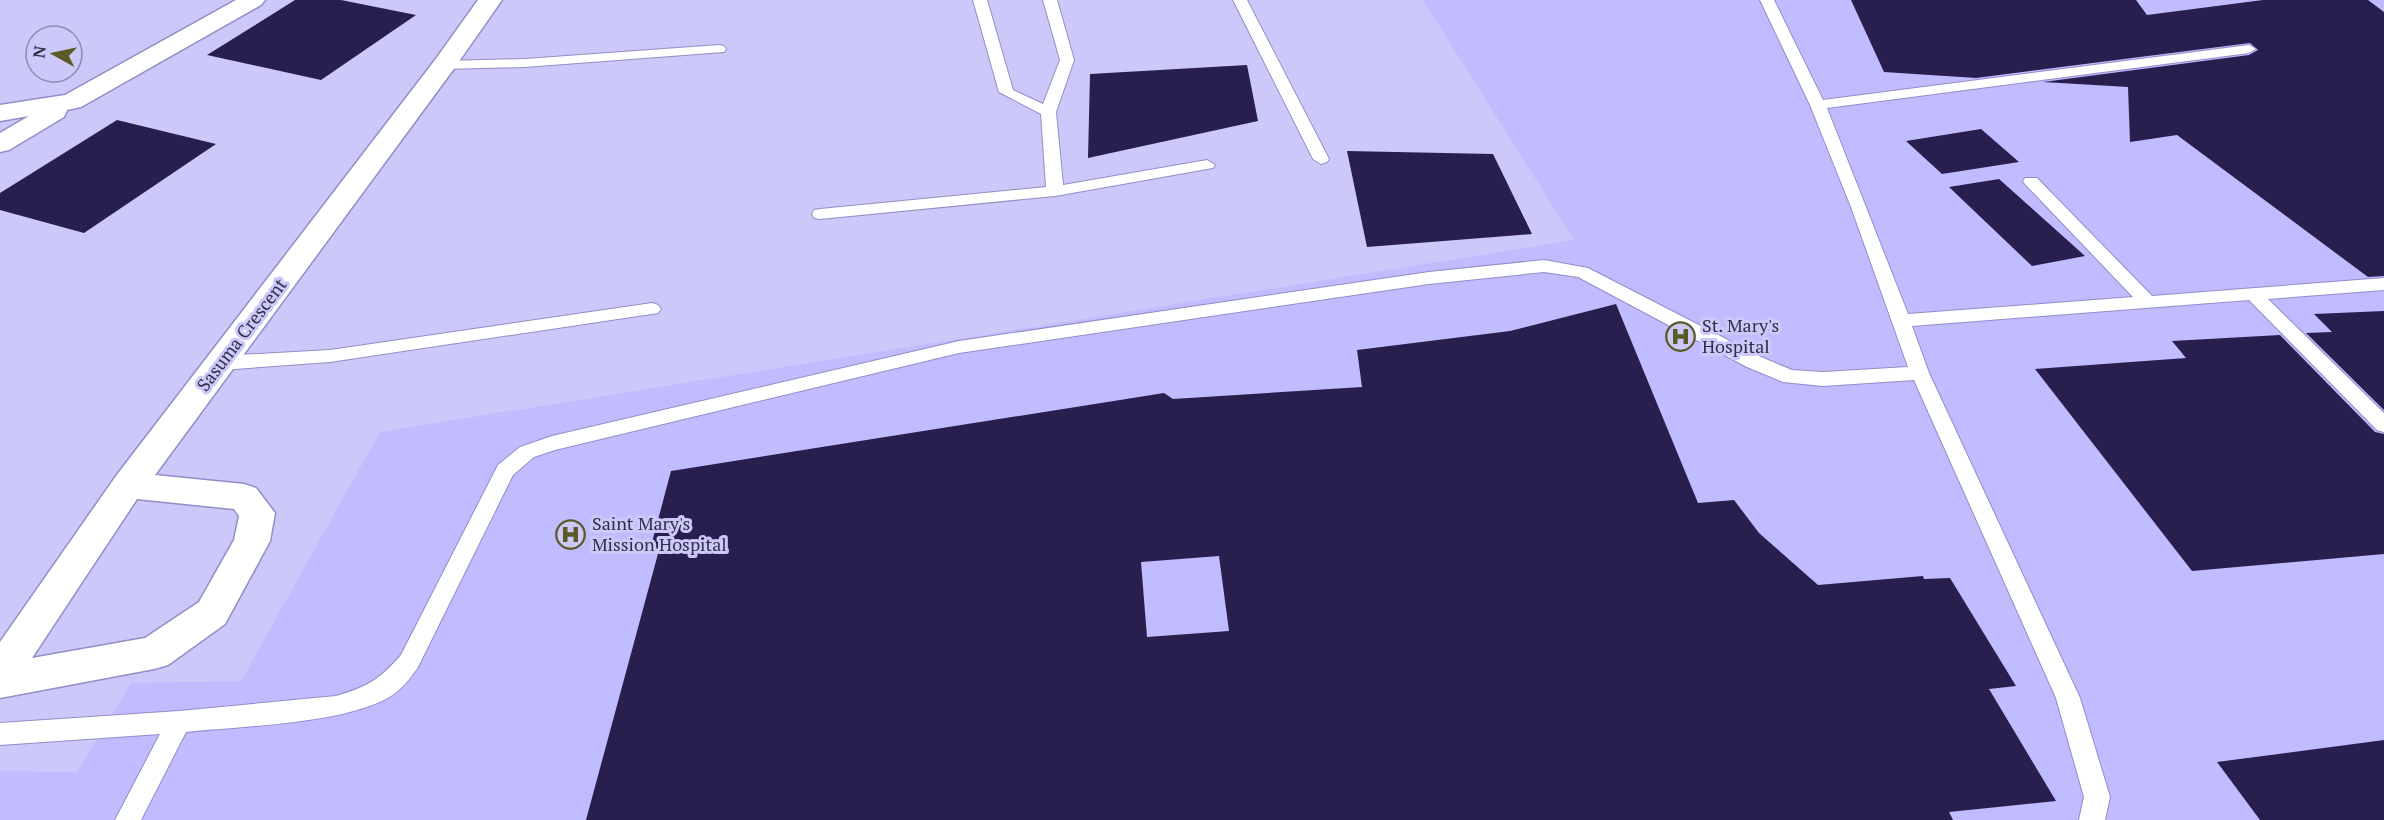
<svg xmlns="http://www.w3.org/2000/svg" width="2384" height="820" viewBox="0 0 2384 820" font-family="'PT Serif',serif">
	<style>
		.built { fill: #c1bbff }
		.building { fill: #281f4f; fill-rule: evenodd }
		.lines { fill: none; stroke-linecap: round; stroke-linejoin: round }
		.lane-casing { stroke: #928dc7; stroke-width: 2 }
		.street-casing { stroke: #928dc7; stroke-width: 3 }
		.lane { fill: #fff; fill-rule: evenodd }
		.street { fill: #fff; fill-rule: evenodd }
		.labels { text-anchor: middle; stroke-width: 6; stroke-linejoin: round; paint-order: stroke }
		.poi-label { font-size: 18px; fill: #312f47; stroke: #ccc9fa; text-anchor: start }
		.street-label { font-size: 18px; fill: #312f47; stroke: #ccc9fa }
	</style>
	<rect width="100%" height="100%" fill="#ccc9fa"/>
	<path class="built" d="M1423 0H2384V820H0V771L77 772 131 683 241 681 380 432 1574 240Z"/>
	<path class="building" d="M295 0H341L416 15 321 80 207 55Z
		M1851 0H2136L2147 15 2263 0H2368L2384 12V276L2368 277 2177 135 2130 142 2128 87 2043 82 2249 55 2258 50 2250 43 1976 78 1884 72Z
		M1247 65 1258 121 1088 158 1090 74Z
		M117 120 216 144 84 233 0 210V193Z
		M1981 129 2019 162 1942 174 1906 141Z
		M1347 151 1493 154 1532 234 1367 247Z
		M1999 179 2085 256 2032 266 1949 187Z
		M1616 304 1698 503 1734 500 1759 533 1818 585 1923 576 1924 579 1950 578 2016 686 1989 689 2056 801 1949 812 1953 820H586L659 550H650L671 471 1164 393 1173 399 1362 387 1357 350 1510 331ZM1219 556 1229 631 1147 637 1141 562Z
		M2384 311V410L2306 333 2332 332 2314 314Z
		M2280 335 2375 432 2384 434V554L2192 571 2035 369 2186 358 2172 341Z
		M2384 740V820H2260L2217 762Z"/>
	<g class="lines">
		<defs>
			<path id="lane" d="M973 0H987L1013 90 1043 104 1060 60 1043 0H1057L1074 60 1056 112 1063 185 1207 160 1215 165 1213 168 1055 196 820 219 814 218 812 214 814 210 820 209 1046 187 1041 114 999 92Z
				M1233 0H1247L1329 159 1327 162 1321 164 1313 159Z
				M1760 0H1774L1823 100 2249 45 2256 49 2249 53 1827 108 1908 314 2133 297 2025 184 2023 181 2025 178H2037L2152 296 2384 278V290L2268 299 2384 413V432L2377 430 2249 300 1912 326 1929 373 2080 698 2110 797 2105 820H2079L2084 797 2056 698 1914 380 1823 386 1783 382 1747 367 1578 277 1544 272 1429 284 959 353 555 450 534 457 513 475 417 669C411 676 406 684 399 690 361 724 239 726 186 732L141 820H115L160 734 0 745V723L179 711 336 696C369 686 379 680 401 655L498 465 520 447 552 436 959 341 1429 272 1544 260 1588 268 1761 357 1792 370 1823 372 1908 367 1851 207 1810 105Z
				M719 45 724 46 726 49 724 52 525 67 444 69 437 65 444 61 525 59Z
				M652 303 658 305 661 309 658 313 330 362 220 370 213 368 211 363 213 358 220 356 330 350Z"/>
			<path id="street" d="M236 0H265L261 5 81 107 67 110 64 117 9 150 0 152V133L29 116 0 121V105L65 95Z
				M478 0H502L453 70 155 475 244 484 256 488 275 513 270 541 225 624 168 665 154 669 0 698V642L116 476 435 60ZM137 499 234 509 239 516 234 540 199 602 145 638 32 658Z"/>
		</defs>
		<use href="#lane" class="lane-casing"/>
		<use href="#street" class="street-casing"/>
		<use href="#lane" class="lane"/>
		<use href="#street" class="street"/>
	</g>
	<defs>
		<symbol id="hospital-ring" viewBox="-11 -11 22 22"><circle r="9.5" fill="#ccc9fa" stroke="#5b5a27" stroke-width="1.5"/><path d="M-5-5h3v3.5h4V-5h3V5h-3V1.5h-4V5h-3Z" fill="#5b5a27"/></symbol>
	</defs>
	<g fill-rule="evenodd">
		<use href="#hospital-ring" x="1664" y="320" width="33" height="33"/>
		<use href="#hospital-ring" x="554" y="518" width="33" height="33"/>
	</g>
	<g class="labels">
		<g class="poi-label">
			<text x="1702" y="332">St. Mary's<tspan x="1702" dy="21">Hospital</tspan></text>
			<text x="592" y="530">Saint Mary's<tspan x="592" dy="21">Mission Hospital</tspan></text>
		</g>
		<g class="street-label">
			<text transform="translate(242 335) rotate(-53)" y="6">Sasuma Crescent</text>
		</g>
	</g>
	<g transform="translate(54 54) rotate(278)"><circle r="28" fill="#ccc9fa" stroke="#8e8bb2" stroke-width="1.5"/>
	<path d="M0-4.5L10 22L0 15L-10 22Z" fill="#5b5a27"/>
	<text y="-9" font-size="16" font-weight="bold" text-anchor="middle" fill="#312f47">N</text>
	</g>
</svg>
